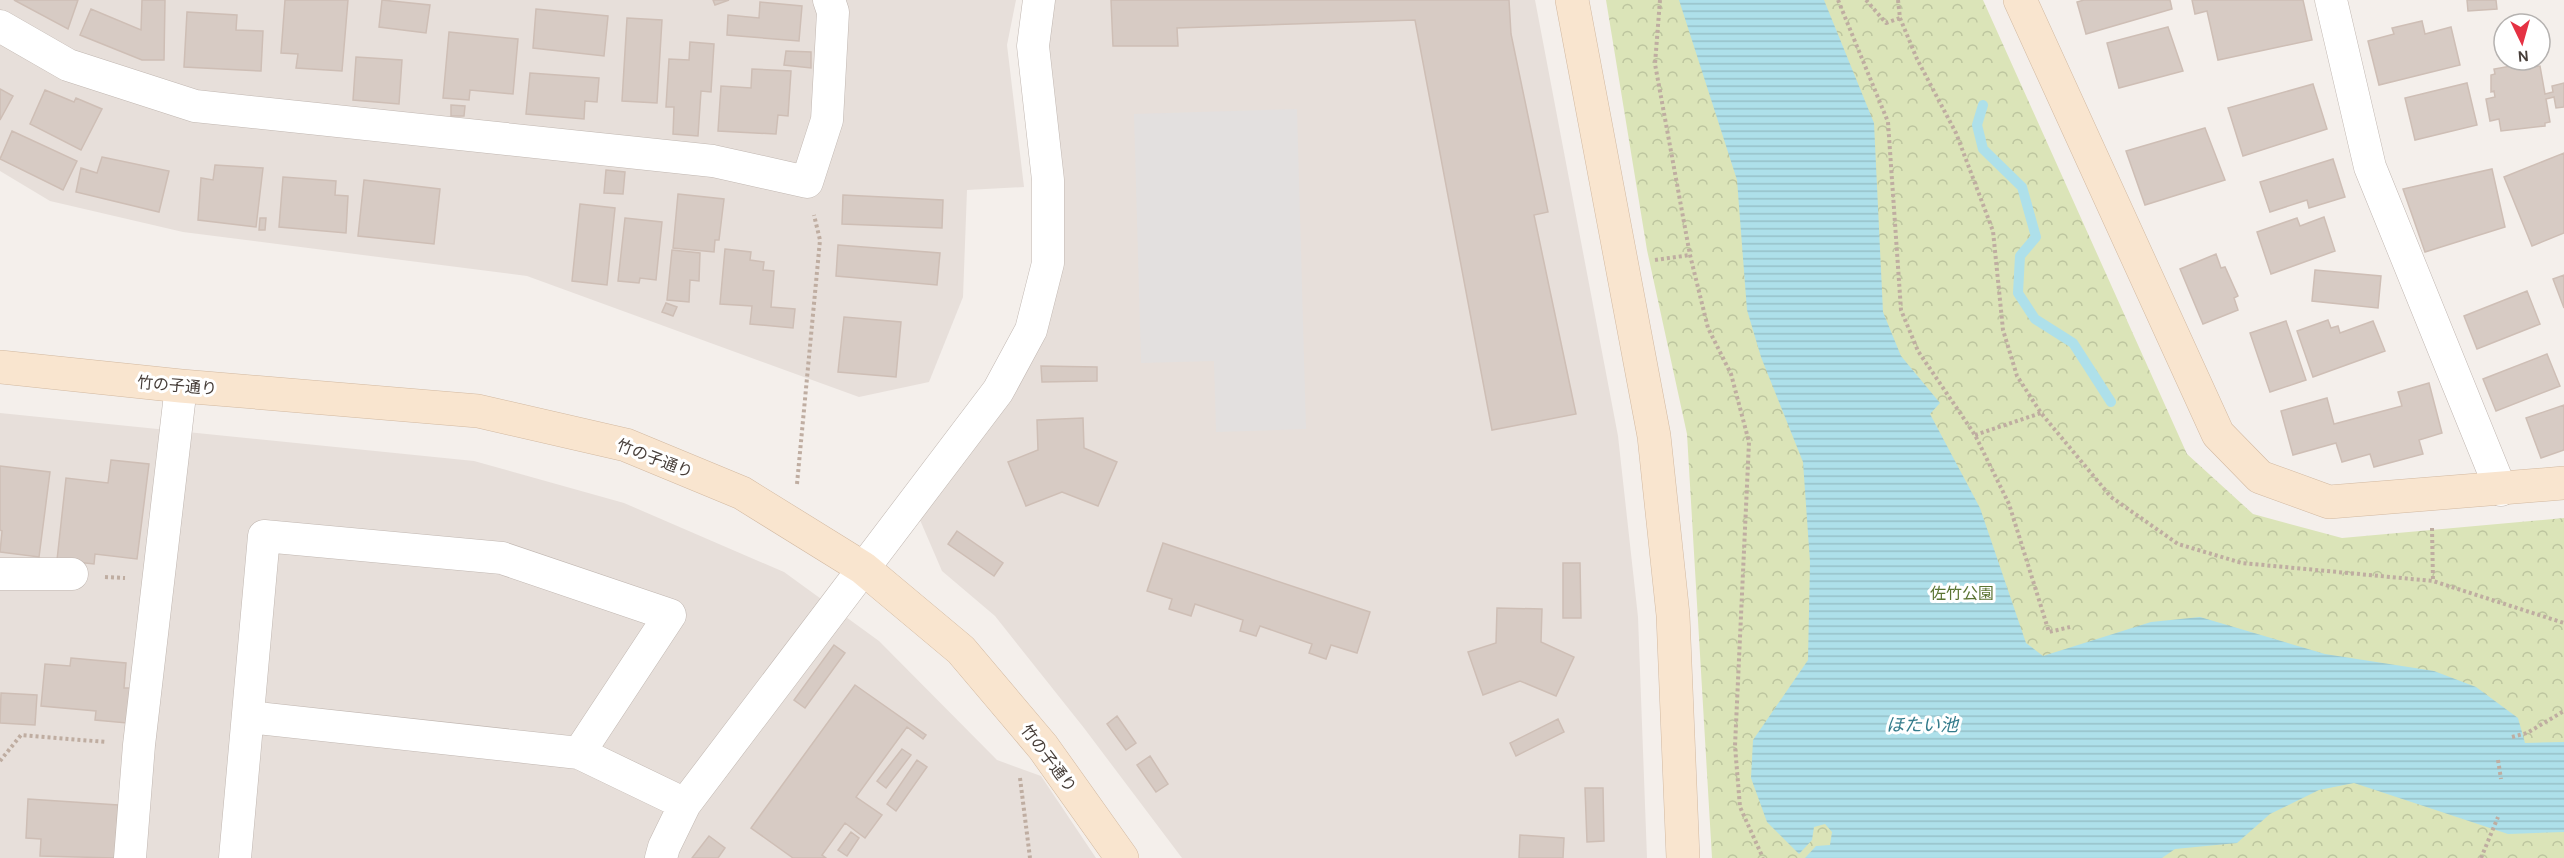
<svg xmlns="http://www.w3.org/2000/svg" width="2564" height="858" viewBox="0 0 2564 858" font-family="Karla,'Noto Sans JP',sans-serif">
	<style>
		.residential { fill: #e7dfda }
		.park { fill: url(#park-crowns) }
		.parking { fill: #e3e0df }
		.water { fill: url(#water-rules) }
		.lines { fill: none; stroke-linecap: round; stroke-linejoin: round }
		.stream { stroke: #aee0ea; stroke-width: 10 }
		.building { fill: #d7cbc4; stroke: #cebeb5; stroke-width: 1.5 }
		.street-casing { stroke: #c1b7b1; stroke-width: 33 }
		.secondary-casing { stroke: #d2b9a1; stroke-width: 34 }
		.path { stroke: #bfada1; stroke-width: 4; stroke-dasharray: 3 3; stroke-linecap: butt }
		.street { stroke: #fff; stroke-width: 32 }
		.secondary { stroke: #f9e5cf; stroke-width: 33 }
		.labels { text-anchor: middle; stroke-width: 6; stroke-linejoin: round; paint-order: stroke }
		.street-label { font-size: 16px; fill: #473e39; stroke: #fff }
		.park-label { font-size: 16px; fill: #5b7432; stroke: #fff }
		.water-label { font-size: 18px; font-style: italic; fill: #337b8b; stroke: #fff }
	</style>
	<defs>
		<pattern id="park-crowns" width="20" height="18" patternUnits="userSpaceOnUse" patternTransform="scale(1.5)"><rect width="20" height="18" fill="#dbe4b8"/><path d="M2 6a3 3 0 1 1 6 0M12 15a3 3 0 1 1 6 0" fill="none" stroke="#bdc59f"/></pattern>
		<pattern id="water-rules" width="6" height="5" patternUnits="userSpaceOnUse" patternTransform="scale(1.5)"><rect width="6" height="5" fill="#aee0ea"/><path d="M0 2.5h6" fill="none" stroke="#97c1c9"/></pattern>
	</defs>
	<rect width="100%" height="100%" fill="#f4efeb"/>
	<path class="residential" d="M0 0H1016L1007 45 1024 187 967 190 963 297 929 382 859 397 527 276 183 232 50 201 0 171Z
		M1054 0H1535L1618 436 1638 617 1647 858H1182L1084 728 995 616 942 571 920 520 1004 405 1042 342 1046 42Z
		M0 413 474 461 624 503 784 572 879 641 997 760 1041 776 1096 858H0Z"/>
	<path class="park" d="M1606 0H1983L2187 454 2253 514 2342 538 2564 518V858H1712L1687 434 1647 250Z"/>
	<path class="parking" d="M1297 109 1306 429 1216 432 1214 361 1141 363 1134 114Z"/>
	<path class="water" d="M1679 0H1824L1874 123 1883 312 1901 356 1940 403 1930 414 1980 508 2026 643 2043 656 2151 622 2200 617 2325 654 2434 671 2476 687 2518 718 2525 743 2564 742V832L2508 834 2354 783 2319 790 2270 814 2237 843 2175 849 2162 858H1805L1816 846 1830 845 1832 832 1825 824 1814 827 1812 840 1799 854 1767 822 1751 778 1753 740 1808 660 1810 562 1803 462 1761 357 1747 310 1737 180Z"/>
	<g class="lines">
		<path class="stream" d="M1983 105 1977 125 1983 149 2022 187 2036 237 2020 256 2018 293 2035 319 2073 343 2111 402"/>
	</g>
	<path class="building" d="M14 0H78L68 29Z
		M142 0H165L164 60H142L80 35 91 9 141 30Z
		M285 0H348L342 71 296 68 298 54 281 53Z
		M382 0 430 5 426 33 379 27Z
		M713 0H729L715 5Z
		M1111 0H1509L1511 34 1548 212 1534 215 1576 414 1492 430 1415 20 1177 28 1178 46H1113Z
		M2084 0H2170L2172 9 2086 34 2077 2Z
		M2192 0H2303L2312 40 2218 60 2207 11 2195 14Z
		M2467 0H2496L2497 9 2468 11Z
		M760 2 802 6 799 41 727 35 728 15 759 18Z
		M536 9 608 16 604 56 533 48Z
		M187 12 237 15 236 30 263 31 261 71 184 67Z
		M627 18 662 20 657 103 622 101Z
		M2422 21 2425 34 2451 27 2460 65 2379 85 2368 41 2394 34 2392 28Z
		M2168 27 2183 71 2119 88 2107 43Z
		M449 32 518 39 513 94 470 90 469 100 443 98Z
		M690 42 714 44 711 92 701 91 698 136 673 134 674 107H666L669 59 689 60Z
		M786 51 811 52V68L784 65Z
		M356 57 402 60 399 104 353 100Z
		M2533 62 2534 67 2540 66 2545 94 2553 92 2552 86 2564 83V107L2556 108 2554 97 2546 99 2550 122 2545 123V126L2501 131 2499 119 2490 121 2486 99 2495 97 2494 91 2491 92V75L2495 74 2494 69Z
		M752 69 791 71 788 116 778 115 776 134 718 131 721 86 751 88Z
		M530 73 599 78 597 102 585 101 584 119 526 114Z
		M2467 83 2477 125 2415 140 2405 98Z
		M2313 84 2327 129 2243 156 2228 108Z
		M0 89 13 96 0 120Z
		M45 90 74 102 76 98 102 109 81 150 30 124Z
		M451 105 465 106 464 116H451Z
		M2205 128 2225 180 2145 205 2126 151Z
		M12 131 77 161 63 190 0 159Z
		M2564 153V233L2532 246 2504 177Z
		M102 157 169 171 159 212 76 192 81 168 97 173Z
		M2333 159 2345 197 2309 208 2307 200 2270 212 2260 182Z
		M215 165 263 168 256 227 198 220 201 178 213 180Z
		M2492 169 2505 227 2425 252 2403 189Z
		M606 170 625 172 623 194 604 193Z
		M283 177 336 181 335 195 348 196 346 233 279 227Z
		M364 180 440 189 434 244 358 236Z
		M678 194 724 199 719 240H715L714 252 673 248Z
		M843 195 943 200 942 228 842 224Z
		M580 204 615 208 607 285 572 281Z
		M2324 217 2335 251 2271 274 2257 232 2297 218 2300 226Z
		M260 218H266L265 230H259Z
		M625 218 662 222 656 280 640 278 639 283 618 281Z
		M838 245 940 253 937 285 836 276Z
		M725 249 751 252 750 260 764 262 763 270 774 271 771 307 795 309 793 328 750 324 752 306 720 304Z
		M672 250 700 253 699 281 690 280 689 302 667 300Z
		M2216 254 2221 268 2225 267 2238 296 2234 298 2238 310 2203 324 2180 269Z
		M2315 270 2381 276 2378 308 2312 301Z
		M2564 275V308L2553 279Z
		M2527 291 2540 324 2477 349 2464 316Z
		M666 303 677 307 673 316 662 312Z
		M844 317 901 322 896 377 838 372Z
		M2328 320 2331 328 2338 326 2340 333 2373 321 2385 351 2313 377 2297 331Z
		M2286 321 2306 380 2270 392 2250 333Z
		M2547 354 2560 386 2496 411 2483 379Z
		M1041 366 1097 367V381L1042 382Z
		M2429 383 2442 433 2419 440 2423 454 2374 467 2370 454 2342 462 2336 443 2293 455 2281 411 2327 398 2334 424 2402 406 2398 392Z
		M2564 405V450L2541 458 2526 418Z
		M1083 418 1084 448 1117 462 1098 506 1062 492 1026 506 1008 462 1038 450 1037 420Z
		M111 460 149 464 137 559 95 554 94 564 57 560 66 478 108 483Z
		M0 466 50 472 39 557 0 552 2 531 0 530Z
		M957 531 1003 563 994 576 948 544Z
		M1163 543 1370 612 1357 653 1331 645 1326 659 1309 653 1312 644 1260 626 1256 636 1240 631 1243 620 1195 604 1191 616 1169 609 1172 599 1147 591Z
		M1563 563H1580L1581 618H1563Z
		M1497 608 1542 609 1541 642 1574 657 1556 696 1520 681 1483 695 1468 652 1496 643Z
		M834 645 845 653 805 708 794 700Z
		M71 658 126 663 124 688H130L127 723 95 720 96 711 41 706 45 664 70 666Z
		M855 685 926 735 923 739 907 727 856 797 882 815 865 838 845 823 822 855 826 858H793L751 828Z
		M1 693 37 695 35 725 0 723Z
		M1117 716 1136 743 1126 750 1107 724Z
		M1558 719 1564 732 1516 756 1510 743Z
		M902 749 911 755 886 788 877 781Z
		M1150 756 1168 784 1156 792 1137 765Z
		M917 760 927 767 896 811 887 804Z
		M1585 788H1603L1604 841 1587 842Z
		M28 799 118 805 115 858 40 856 41 839 26 838Z
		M851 832 859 838 847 856 838 850Z
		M1520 835 1564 838 1563 858H1519Z
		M709 836 725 848 718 858H692Z"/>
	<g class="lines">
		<defs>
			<path id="street" d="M2331 0 2370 167 2501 490
				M0 26 68 65 195 106 713 161 807 182 827 120 833 12 829 0
				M0 574H72
				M249 717 579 753 685 804
				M130 858 139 745 181 386
				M235 858 264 536 502 558 670 615 579 753
				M661 858 664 847 685 804 998 391 1031 330 1048 263V180L1033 46 1039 0"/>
			<path id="secondary" d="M1572 0 1654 436 1673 615 1683 858
				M2020 0 2218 434 2260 477 2329 502 2564 483
				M0 367 181 386 478 411 626 445 742 493 863 568 961 650 1043 747 1122 858"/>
		</defs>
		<use href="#street" class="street-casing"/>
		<use href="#secondary" class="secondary-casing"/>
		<path class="path" d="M1660 0 1655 64 1690 255 1708 328 1731 374 1749 442 1735 746 1740 807 1763 858
			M1838 0 1888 122 1901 310 1918 351 1975 435 2009 504 2049 632 2070 627
			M1866 0 1886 23 1900 18
			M1898 0 1900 18 1917 59 1956 133 1993 231 2003 330 2017 376 2041 413 2111 497 2178 544 2242 563 2433 581 2564 623
			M1655 260 1690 255
			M1975 435 2041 413
			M797 484 820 240 814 215
			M2432 528 2433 581
			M105 577 125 578
			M2512 737 2527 733 2564 711
			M2498 760 2501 779
			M0 761 21 735 106 742
			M1020 778 1030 858
			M2481 858 2498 817"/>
		<use href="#street" class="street"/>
		<use href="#secondary" class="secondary"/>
	</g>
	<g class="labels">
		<g class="street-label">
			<text transform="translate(177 385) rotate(5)" y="6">竹の子通り</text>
			<text transform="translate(655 458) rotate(21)" y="6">竹の子通り</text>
			<text transform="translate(1049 758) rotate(53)" y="6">竹の子通り</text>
		</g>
		<g class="park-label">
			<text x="1962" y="599">佐竹公園</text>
		</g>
		<g class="water-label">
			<text x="1922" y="731">ほたい池</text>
		</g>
	</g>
	<g transform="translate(2522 42) rotate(175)"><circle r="28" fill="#ffffff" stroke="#b5b2b0" stroke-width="1.5"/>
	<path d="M0-4.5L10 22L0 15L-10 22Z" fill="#e53143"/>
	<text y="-9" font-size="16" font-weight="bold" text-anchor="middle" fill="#473e39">N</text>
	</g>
</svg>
